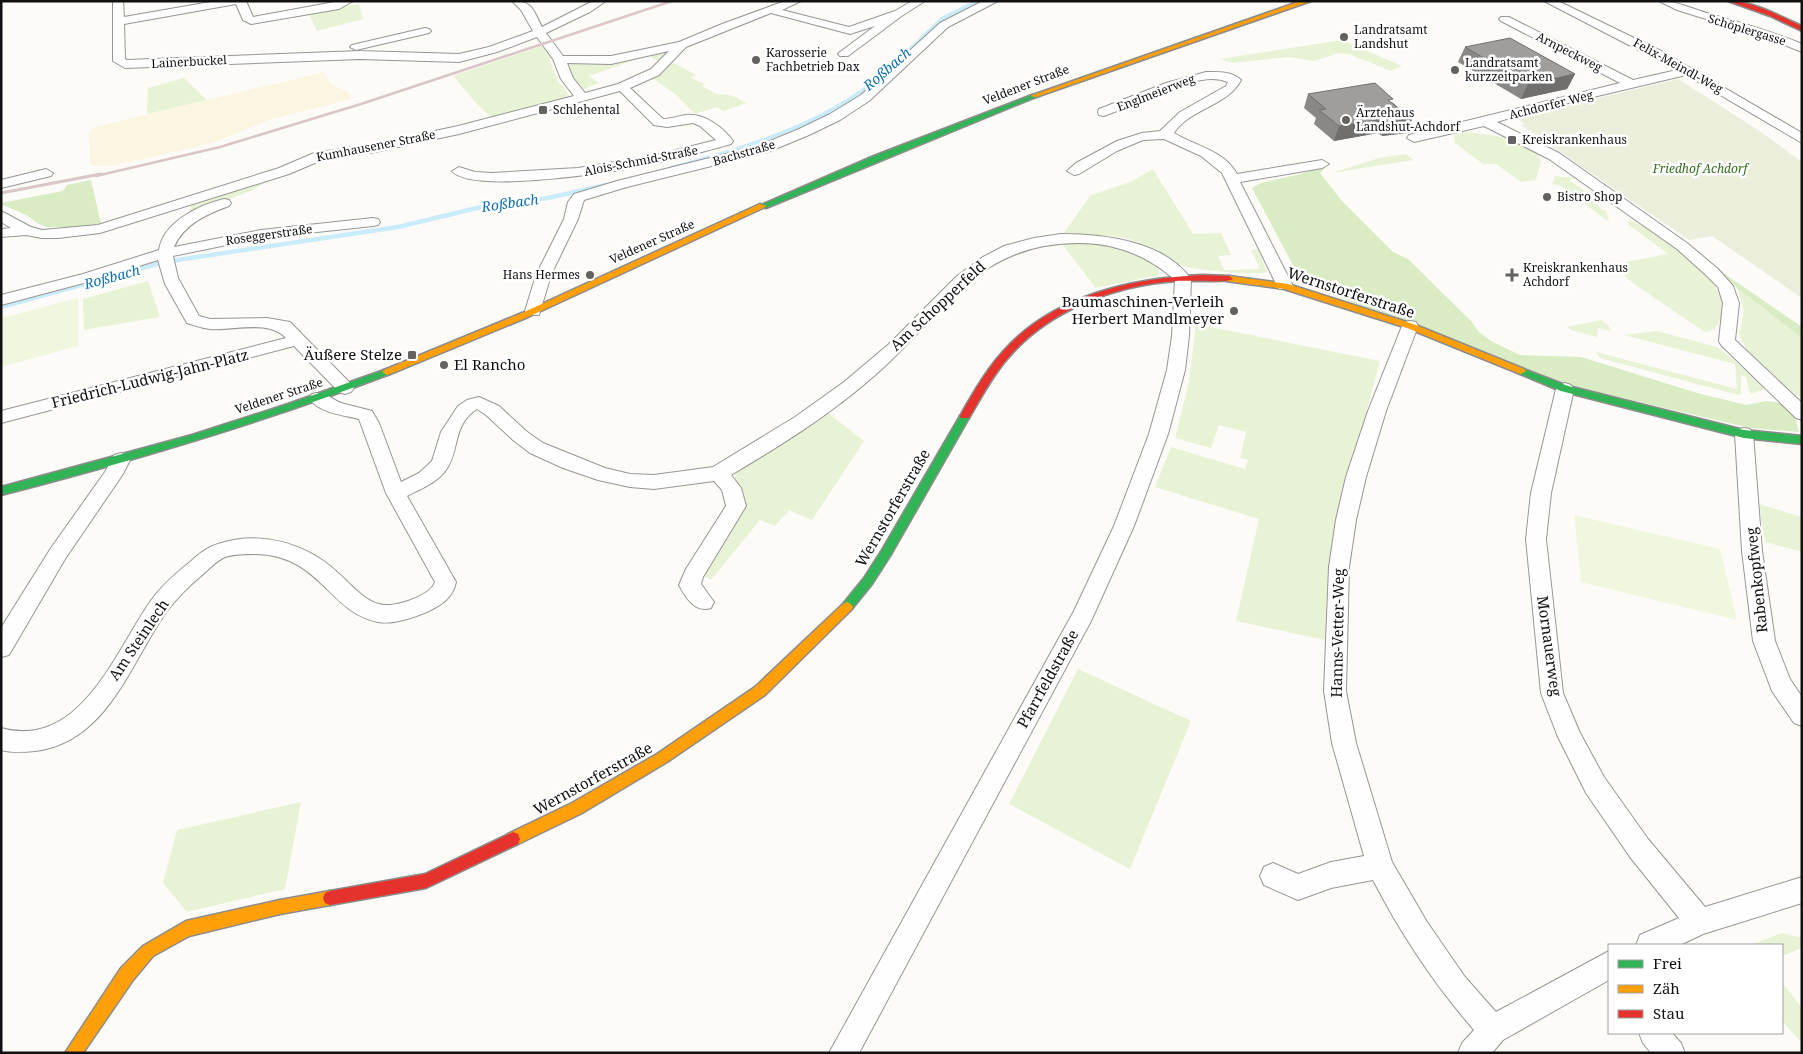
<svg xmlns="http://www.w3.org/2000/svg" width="1803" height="1054" viewBox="0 0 1803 1054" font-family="'Noto Serif',serif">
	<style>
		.farmland { fill: #faf6e2 }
		.green { fill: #e8f3d5 }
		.forest { fill: #d9ecc3 }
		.cemetery { fill: #eaeeda }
		.pitch { fill: #f1f7df }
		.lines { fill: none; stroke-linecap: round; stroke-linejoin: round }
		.stream-far1 { stroke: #caebf9; stroke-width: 4 }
		.stream { stroke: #caebf9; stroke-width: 4.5 }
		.street-casing { stroke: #969694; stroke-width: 2 }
		.fast-casing { stroke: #8d8c8b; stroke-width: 3 }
		.slow-casing { stroke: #8d8c8b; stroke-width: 3 }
		.jam-casing { stroke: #8d8c8b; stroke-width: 3 }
		.street { fill: #fffefe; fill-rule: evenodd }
		.fast { fill: #30b455; fill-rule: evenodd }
		.slow { fill: #ff9f0a; fill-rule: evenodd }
		.jam { fill: #e5322d; fill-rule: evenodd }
		.rail-far1 { stroke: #dac5c7; stroke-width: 2.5 }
		.rail { stroke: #dac5c7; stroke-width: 3 }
		.wall { fill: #8a8886 }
		.shaded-wall { fill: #706f6d }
		.building { fill: #a09e9c; stroke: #706f6d }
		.poi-dot { fill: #636261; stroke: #fff; stroke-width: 2 }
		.labels { text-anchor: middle; stroke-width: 5; stroke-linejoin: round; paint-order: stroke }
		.far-poi-label { font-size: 12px; fill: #101010; stroke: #fff; text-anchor: start }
		.far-street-label { font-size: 12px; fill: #101010; stroke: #fff }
		.far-park-label { font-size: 12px; font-style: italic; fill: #316e1b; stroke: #fff }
		.far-water-label { font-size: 14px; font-style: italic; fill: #1071ac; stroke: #fff }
		.street-label { font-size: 15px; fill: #101010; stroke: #fff }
		.poi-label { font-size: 15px; fill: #101010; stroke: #fff; text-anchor: end }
	</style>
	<rect width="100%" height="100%" fill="#fcfbf7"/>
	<path class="farmland" d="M324 72 331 84 348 92 351 99 269 120 215 142 179 151 111 166H93L90 164 89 133 94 127Z"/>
	<path class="green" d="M359 4 363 19 317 31 309 14Z
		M1342 40 1402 66 1391 71 1349 54 1339 53 1314 61 1289 57 1233 63 1220 59Z
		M542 46 553 57 549 59 558 81 570 97 493 119 476 103 453 76Z
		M661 51 667 54 659 62 648 55 589 76 599 83 584 89 575 82 568 66 578 62Z
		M670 64H676L696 75 691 78 705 84 702 86 719 95C728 92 738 99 747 103L723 111 717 107 695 114 674 93 652 78Z
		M184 78 207 100 147 114 148 88Z
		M1461 132C1482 133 1534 138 1541 161L1536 180 1521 182 1496 164H1483L1455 143 1454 135Z
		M1406 154 1413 160 1332 173 1379 158Z
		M1153 169 1193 234 1221 233 1231 255 1218 256 1224 270 1260 269 1251 250 1258 249 1267 272C1259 276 1194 270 1184 266 1164 258 1146 243 1125 238 1105 234 1083 235 1063 234L1091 195 1130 182Z
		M1555 176 1577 178 1569 180 1586 192 1595 191 1597 193 1589 195 1601 209 1606 211 1609 220H1606L1561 186 1552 184Z
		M265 181H267C248 196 213 202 190 215L191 205Z
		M1628 221C1646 222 1694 259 1706 273 1714 283 1720 294 1724 307 1721 319 1718 331 1705 332L1637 286 1610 265 1668 254 1628 224Z
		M1062 244C1094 244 1137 243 1159 270V275L1096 288Z
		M148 281 160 317 84 330 83 299Z
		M1737 288 1802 338V399L1758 364 1748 353 1739 335 1744 311Z
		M1601 320 1609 326 1610 331 1598 328 1597 337 1571 330 1567 327Z
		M1196 324 1380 361 1345 493 1325 640 1236 621 1259 519 1155 487 1171 447 1245 469 1248 460 1240 458 1246 432 1219 425 1211 448 1175 438 1189 382Z
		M1657 331 1717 347 1768 388 1750 394 1746 377 1741 375V395L1727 392 1600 358 1596 352 1737 389 1735 364 1624 335Z
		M828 413 864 441 812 520 789 510 775 526 760 520 711 580 701 574 736 519 734 480 736 472Z
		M1759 504 1802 517V552L1765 542Z
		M1078 669 1191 721 1130 869 1009 804Z
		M301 802 285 889 187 912 163 883 177 830Z
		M1782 933 1802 938V948L1782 956V945H1750Z
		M1782 982 1802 1008V1043L1782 1021Z"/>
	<path class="forest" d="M1329 164 1320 173 1342 201 1393 252 1408 259 1471 321 1479 332 1491 341 1520 355 1581 357 1697 393 1746 405 1766 401 1781 403 1795 417 1799 432 1750 428 1576 387 1303 284 1252 188 1261 183 1304 173Z
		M91 180 101 224 70 227H47L37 223 28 216 1 204V203L63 191 67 185Z
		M1719 270 1802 327V338L1737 288Z"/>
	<path class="cemetery" d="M1678 79 1758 130 1802 162V298L1712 236 1689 240 1521 125 1525 124 1516 118Z"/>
	<path class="pitch" d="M78 298V346L1 367V318Z
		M1574 515 1720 549 1737 620 1581 582Z"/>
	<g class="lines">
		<path class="stream-far1" d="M895 64 943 18 978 1
			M671 168C746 148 820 126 881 77"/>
		<path class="stream" d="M1 307 164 262 398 227 477 208 548 198 606 185"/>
		<defs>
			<path id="street" d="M113 1H123L124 17 216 1H246L253 17 340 1H353L339 9 251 24 243 20 236 4 124 24 125 59 127 60 360 51 459 54 489 47 533 31 521 10 512 1C533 1 533 10 542 27L593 1H606L590 12 546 33 563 56H611L679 42 722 24 785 1H801L782 10 849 27 895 11 912 1H925L903 15 848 56H840L838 54 840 52 875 26 850 34 771 13 686 47 659 75 630 88 663 119C671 119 678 116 686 115 704 113 723 127 733 141L731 144C705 151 679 159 652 164 621 171 471 195 452 171L459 167 475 172 492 173 578 168 652 156 716 140 700 126 693 123 667 127 654 125 620 91 459 134 375 152 322 160 289 174 100 233 58 238H42L26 235 1 237V229L11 228 1 222V211L31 227 42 230 98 225 279 168 314 153 375 144 458 126 574 96 561 79 553 59 537 37 497 52 459 62 360 59 125 68 113 61ZM669 51 651 69 618 84 585 93 573 78 567 63 611 64Z
				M983 1H998L948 27 869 101 840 120 809 135 768 152 627 187 584 200 578 219 551 275 539 315H527L525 311 536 275 564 219 568 202 574 194 617 181 758 146 799 129 830 114 861 95 940 23Z
				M1544 1H1558L1663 52 1802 133V143L1686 75 1526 113 1497 122 1559 153 1687 243 1718 269 1733 286 1739 303 1735 340 1802 403V420L1796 418 1721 345 1719 341 1723 303 1718 287 1706 275 1677 249 1549 159 1484 126 1414 142 1407 138 1409 135 1620 83 1501 21 1499 19 1501 17H1509L1633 80 1677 70Z
				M1659 1C1678 1 1692 9 1710 14 1741 23 1772 31 1802 44V52L1764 37 1677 10Z
				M425 28 429 29 431 31 429 33 356 50 350 47 352 45Z
				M1206 72C1218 72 1232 71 1241 80 1228 106 1189 109 1174 133 1195 146 1224 150 1237 174L1322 160 1329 164 1322 168 1240 182 1293 286 1291 289H1279L1277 286 1222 173 1201 156 1164 139 1143 140 1117 151 1079 174 1074 175 1067 171 1076 163 1117 141 1142 133 1160 131 1180 112 1226 86 1228 82C1216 77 1204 79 1192 82L1104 116 1099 115 1098 112 1099 109 1166 83Z
				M46 169 53 173 51 176 1 188V180Z
				M224 199 229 200 231 203 229 206C207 214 184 224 174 247L261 230 373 218 378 219 380 222 378 225 373 226 261 238 173 256 178 278 199 316 210 319 267 318 290 322 351 384 354 388 351 392 345 394 339 392 294 346 1 423V411L286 338C268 319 234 331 210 329 202 328 194 325 187 323L165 284 158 260 95 280 1 305V295L83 274 159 250C163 222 199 205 224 199Z
				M1061 234C1104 234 1164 241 1191 279L1189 336 1185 370 1168 434 1134 526 1091 621 859 1053H829L1074 611 1114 526 1149 434 1167 370 1172 336 1175 280C1148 256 1116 243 1079 243 974 243 944 316 874 376 831 414 780 446 731 475L741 488 746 506 703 577 701 584 714 602 711 608C695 613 686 598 679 585L686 569 726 506 722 490 714 481 654 489 630 487 598 480 563 468 530 453 513 440 486 415 477 409C452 425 460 451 446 470 437 483 420 489 407 496L456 582C453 597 443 604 429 611 415 617 394 625 378 622 328 612 321 555 255 554 246 554 234 554 225 557 216 561 209 569 201 576 189 586 177 598 167 611 130 663 108 742 35 751 24 752 12 753 1 750V728C80 750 115 652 150 602 161 586 175 574 190 562 199 554 207 547 218 544 259 530 306 543 337 572 349 582 363 600 379 604 392 609 431 596 435 582L386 493 359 419C344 415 318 413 309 398L312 394C324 390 331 399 341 403 351 406 362 408 372 411L379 423 401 482 419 473 432 461 441 432 458 406 467 400 479 397 499 406 526 431 543 443 605 468 630 474 654 475 713 467 795 417 844 382 889 344 957 276 983 257 1004 246 1034 238Z
				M1410 321 1416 322 1418 326 1386 411 1366 477 1356 520 1349 567 1346 691 1356 743 1392 862 1427 922 1465 977 1496 1012 1609 951V980L1503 1040 1492 1053H1458L1462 1043 1474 1030C1434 984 1401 934 1373 880L1331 888 1298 900 1264 885 1260 876 1264 867 1273 863 1298 874 1331 862 1364 856 1332 743 1324 691 1329 567 1336 520 1346 477 1368 411 1402 326 1404 322Z
				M1565 383 1571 385 1574 389 1551 493 1546 539 1563 693 1580 733 1604 777 1648 839 1705 907 1802 877V903L1703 934 1680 945H1636L1640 935 1679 918 1630 857 1586 793 1558 737 1541 693 1526 539 1531 493 1556 389 1559 385Z
				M1744 428 1750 429 1753 434 1762 551 1775 641 1790 679 1802 697V726L1794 723 1772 691 1753 641 1742 551 1735 434 1738 429Z
				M121 453 128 455 130 460 123 474 65 559 9 655 1 657V628L51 548 105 472 114 455Z
				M1639 1033H1672L1681 1043 1685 1053H1651L1643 1043Z"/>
			<path id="fast" d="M1032 95 1038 96 766 208 759 206 874 156Z
				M1521 368 1568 386 1744 430 1802 436V444L1744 438 1561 391 1518 373 1516 371 1518 369Z
				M387 369 392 372 390 374C263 422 133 461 1 495V487L192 435 288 404Z
				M965 413 970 416 890 556 872 584 851 610 847 612 843 610 841 607 843 604 864 578 882 550 960 416Z"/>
			<path id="slow" d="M1301 1H1311L1036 97 1030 96Z
				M760 204 767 206 528 317 390 374 387 375 382 372 384 370 522 313Z
				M1229 276 1288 284 1413 324 1524 369 1526 371 1521 374 1518 373 1407 328 1284 289 1226 281 1225 279Z
				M847 602 851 604 853 607 851 610 765 695 667 762 582 813 518 844 513 846 508 844 506 839 508 834 572 803 657 754 755 687 843 604Z
				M330 891 335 893 337 898 335 903 330 905 280 914 189 936 153 956 133 980 83 1053H65L121 968 143 946 186 921 280 900Z"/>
			<path id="jam" d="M1728 1C1753 1 1779 16 1802 26V31L1770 16Z
				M1203 275 1229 276 1233 279C1229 283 1188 280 1177 281 1116 285 1048 310 1008 358 992 376 981 398 969 418H961L960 416C974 391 989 365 1010 344 1060 294 1134 278 1203 275Z
				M513 832 518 834 520 839 518 844 426 888 330 905 325 903 323 898 325 893 330 891 425 874Z"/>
		</defs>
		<use href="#street" class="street-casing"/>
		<use href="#fast" class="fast-casing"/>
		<use href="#slow" class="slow-casing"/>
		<use href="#jam" class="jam-casing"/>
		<use href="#street" class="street"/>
		<use href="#fast" class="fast"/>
		<use href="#slow" class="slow"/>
		<use href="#jam" class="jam"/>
		<path class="rail-far1" d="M96 176 220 147 361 104 672 1"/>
		<path class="rail" d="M1 193 101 174"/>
	</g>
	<path class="wall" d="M1465 47 1575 74 1567 89 1521 99 1458 62Z
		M1308 94 1392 102 1412 119 1407 133 1382 136 1378 133 1334 141 1314 124 1316 118 1304 108Z"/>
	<path class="shaded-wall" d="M1575 74 1567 89 1521 99 1528 84Z
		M1384 119 1378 133 1334 141 1339 126Z
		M1412 119 1407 133 1382 136 1387 122Z"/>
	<path class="building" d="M1510 38 1575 74 1528 84 1465 47Z
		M1375 83 1393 99 1388 100 1412 119 1387 122 1384 119 1339 126 1319 110 1326 109 1308 94Z"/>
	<g class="poi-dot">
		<circle cx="1344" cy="37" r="5"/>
		<circle cx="756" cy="60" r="5"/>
		<circle cx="1455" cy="70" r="5"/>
		<rect x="538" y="105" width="10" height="10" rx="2.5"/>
		<circle cx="1346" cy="120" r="5"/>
		<rect x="1507" y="135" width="10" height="10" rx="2.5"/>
		<circle cx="1547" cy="197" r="5"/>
		<circle cx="590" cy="275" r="5"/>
		<path d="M1509.5 267.5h5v5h5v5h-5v5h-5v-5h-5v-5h5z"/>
		<circle cx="1234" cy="311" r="5"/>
		<rect x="407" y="350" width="10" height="10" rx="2.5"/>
		<circle cx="444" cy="365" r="5"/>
	</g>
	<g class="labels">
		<g class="far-poi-label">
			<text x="1354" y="34">Landratsamt<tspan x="1354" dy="14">Landshut</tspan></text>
			<text x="766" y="57">Karosserie<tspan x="766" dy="14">Fachbetrieb Dax</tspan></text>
			<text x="1465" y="67">Landratsamt<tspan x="1465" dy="14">kurzzeitparken</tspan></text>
			<text x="553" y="114">Schlehental</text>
			<text x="1356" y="117">Ärztehaus<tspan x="1356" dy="14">Landshut-Achdorf</tspan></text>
			<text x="1522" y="144">Kreiskrankenhaus</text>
			<text x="1557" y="201">Bistro Shop</text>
			<text x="1523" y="272">Kreiskrankenhaus<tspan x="1523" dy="14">Achdorf</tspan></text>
			<text x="580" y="279" text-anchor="end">Hans Hermes</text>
		</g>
		<g class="far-street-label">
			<text transform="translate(1747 30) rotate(17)" y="4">Schöplergasse</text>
			<text transform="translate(1569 52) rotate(27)" y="4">Arnpeckweg</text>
			<text transform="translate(189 62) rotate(-3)" y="4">Lainerbuckel</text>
			<text transform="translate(1678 66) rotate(29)" y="4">Felix-Meindl-Weg</text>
			<text transform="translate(1026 85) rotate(-21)" y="4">Veldener Straße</text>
			<text transform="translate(1156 93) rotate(-21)" y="4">Englmeierweg</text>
			<text transform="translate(1551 105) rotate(-14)" y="4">Achdorfer Weg</text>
			<text transform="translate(376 146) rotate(-11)" y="4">Kumhausener Straße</text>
			<text transform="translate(744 153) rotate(-16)" y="4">Bachstraße</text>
			<text transform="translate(641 161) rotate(-11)" y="4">Alois-Schmid-Straße</text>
			<text transform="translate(269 235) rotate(-8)" y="4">Roseggerstraße</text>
			<text transform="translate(652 242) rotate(-24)" y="4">Veldener Straße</text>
			<text transform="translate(279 396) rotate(-18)" y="4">Veldener Straße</text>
		</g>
		<g class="far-park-label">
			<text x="1700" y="173">Friedhof Achdorf</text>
		</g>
		<g class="far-water-label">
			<text transform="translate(887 69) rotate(-41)" y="5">Roßbach</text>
			<text transform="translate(510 203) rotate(-8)" y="5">Roßbach</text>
			<text transform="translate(112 277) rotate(-15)" y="5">Roßbach</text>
		</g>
		<g class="street-label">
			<text transform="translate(1351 293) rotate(18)" y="5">Wernstorferstraße</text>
			<text transform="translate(938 306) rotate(-43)" y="5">Am Schopperfeld</text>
			<text transform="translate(150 379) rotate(-14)" y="5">Friedrich-Ludwig-Jahn-Platz</text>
			<text transform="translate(893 508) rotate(-60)" y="5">Wernstorferstraße</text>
			<text transform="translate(1757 580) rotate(-96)" y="5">Rabenkopfweg</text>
			<text transform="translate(1338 633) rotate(-89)" y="5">Hanns-Vetter-Weg</text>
			<text transform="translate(139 640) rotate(-56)" y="5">Am Steinlech</text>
			<text transform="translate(1549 646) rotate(82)" y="5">Mornauerweg</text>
			<text transform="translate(1048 679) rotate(-61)" y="5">Pfarrfeldstraße</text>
			<text transform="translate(593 779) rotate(-29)" y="5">Wernstorferstraße</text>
		</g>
		<g class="poi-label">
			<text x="1224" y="307">Baumaschinen-Verleih<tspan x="1224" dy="17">Herbert Mandlmeyer</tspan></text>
			<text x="402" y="360">Äußere Stelze</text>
			<text x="454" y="370" text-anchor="start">El Rancho</text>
		</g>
	</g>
	<rect width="1803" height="1054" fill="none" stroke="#101010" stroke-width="5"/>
	<rect x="1608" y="944" width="175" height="90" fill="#ffffff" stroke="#9f9f9f"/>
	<rect x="1618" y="960" width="25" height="8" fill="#30b455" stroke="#9f9f9f"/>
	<text x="1653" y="969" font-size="15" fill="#101010">Frei</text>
	<rect x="1618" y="985" width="25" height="8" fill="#ff9f0a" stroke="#9f9f9f"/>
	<text x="1653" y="994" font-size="15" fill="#101010">Zäh</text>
	<rect x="1618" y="1010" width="25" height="8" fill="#e5322d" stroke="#9f9f9f"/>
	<text x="1653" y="1019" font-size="15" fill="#101010">Stau</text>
</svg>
